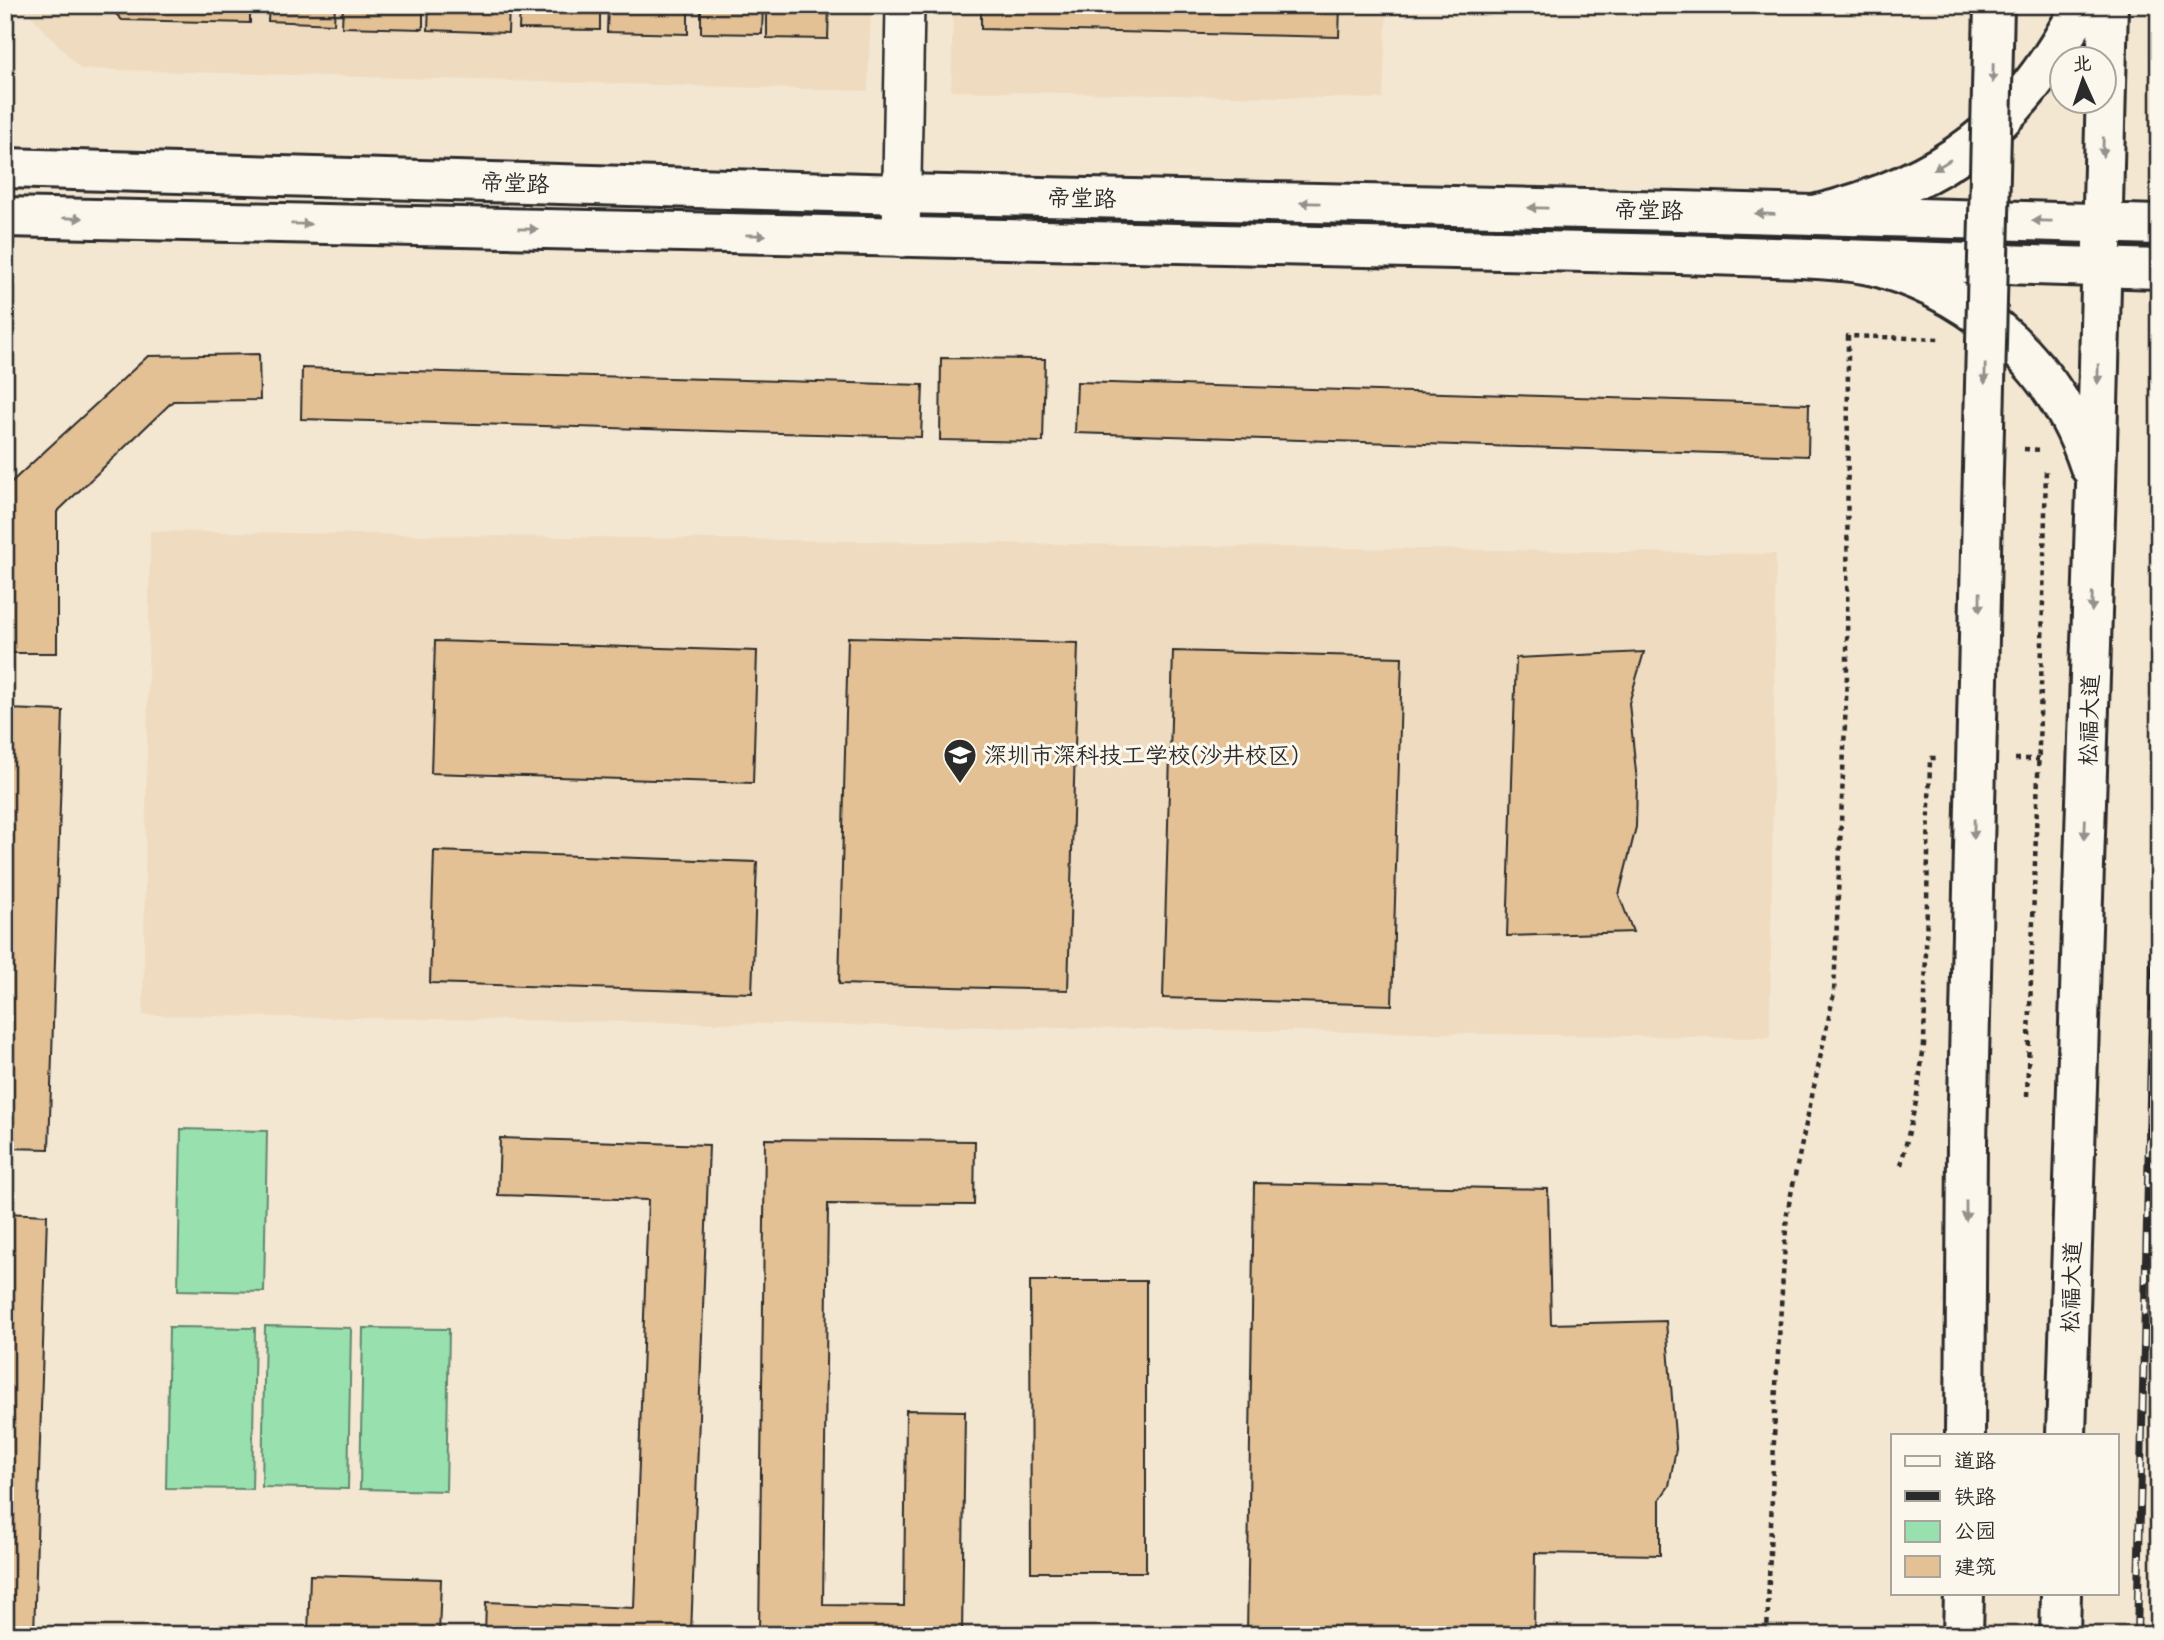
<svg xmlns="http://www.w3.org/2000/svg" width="2164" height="1640" viewBox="0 0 2164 1640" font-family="Mali,'LXGW WenKai TC',sans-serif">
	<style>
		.built { fill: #efdcc0 }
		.green { fill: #98e1af; stroke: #62866d; stroke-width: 2 }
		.building { fill: #e4c195; stroke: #2b2b2b; stroke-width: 2 }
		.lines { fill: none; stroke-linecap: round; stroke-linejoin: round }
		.minor-casing { stroke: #2b2b2b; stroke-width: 42 }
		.tertiary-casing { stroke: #2b2b2b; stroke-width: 44 }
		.primary-casing { stroke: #2b2b2b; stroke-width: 44 }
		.motorway-casing { stroke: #2b2b2b; stroke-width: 44 }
		.path { stroke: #2b2b2b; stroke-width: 4.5; stroke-dasharray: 5 5; stroke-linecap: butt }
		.minor { stroke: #fbf7ec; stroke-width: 37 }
		.tertiary { stroke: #fbf7ec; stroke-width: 38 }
		.primary { stroke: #fbf7ec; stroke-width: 38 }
		.motorway { stroke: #fbf7ec; stroke-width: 38 }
		.rail-casing { stroke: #2b2b2b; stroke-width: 8 }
		.rail { stroke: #fbf7ec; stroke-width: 5; stroke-dasharray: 16; stroke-linecap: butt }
		.motorway-bridge-casing { stroke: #2b2b2b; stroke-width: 44; stroke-linecap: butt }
		.motorway-bridge { stroke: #fbf7ec; stroke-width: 38 }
		.oneway { fill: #93918c }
		.labels { text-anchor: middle; stroke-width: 6; stroke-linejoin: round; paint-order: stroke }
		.street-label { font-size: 23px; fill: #2b2b2b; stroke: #fbf7ec }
		.poi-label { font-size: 23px; fill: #2b2b2b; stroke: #fbf7ec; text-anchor: start }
	</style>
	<rect width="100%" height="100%" fill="#f4e7d2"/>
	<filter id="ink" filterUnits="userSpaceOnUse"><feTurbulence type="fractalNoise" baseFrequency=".0143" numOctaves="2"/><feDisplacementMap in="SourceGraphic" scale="14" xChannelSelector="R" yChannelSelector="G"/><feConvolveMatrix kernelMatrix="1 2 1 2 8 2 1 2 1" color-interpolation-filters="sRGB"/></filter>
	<g filter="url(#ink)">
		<path class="built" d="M21 5H871L868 91 80 69Z
			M953 5H1387L1383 99 951 91Z
			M150 531 1776 554 1770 1038 143 1015Z"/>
		<path class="green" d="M181 1129 267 1131 264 1292 178 1290Z
			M265 1326 351 1328 348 1489 262 1487Z
			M169 1327 255 1328 252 1489 166 1488Z
			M363 1328 449 1329 446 1491 360 1489Z"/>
		<path class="building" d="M107 5H250V23L122 20Z
			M269 5H335L334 24 268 21Z
			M343 5H423V29L342 27Z
			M429 5H509L508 33 428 30Z
			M520 5H600V30L519 29Z
			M608 5H688V34L607 32Z
			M701 5H763L762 34 701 33Z
			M767 5H829L828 39 767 38Z
			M981 5H1340L1339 37 981 29Z
			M259 354 260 400 173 401 57 512V653H5V488L148 356Z
			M941 358 1045 359 1043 442 940 440Z
			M302 368 923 385 921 437 301 419Z
			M1077 382 1809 404 1808 456 1075 433Z
			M848 637 1078 643 1068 990 839 984Z
			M435 641 757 651 753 783 431 773Z
			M1173 651 1402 657 1392 1005 1163 998Z
			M1644 652 1629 703 1637 782 1636 827 1619 895 1633 932 1507 936 1516 658Z
			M6 709 63 711 49 1149 5 1148Z
			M434 851 757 862 752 993 430 983Z
			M500 1138 709 1145 691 1635H485L486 1602 634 1608 648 1200 498 1195Z
			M765 1139 975 1141 974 1205 828 1204 823 1605 904 1606 906 1410 965 1411 962 1635H759Z
			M1254 1183 1548 1189 1551 1324 1666 1321 1676 1449 1669 1486 1660 1499V1555L1535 1553 1534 1635H1247Z
			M5 1213 47 1215 34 1635H5Z
			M1030 1281H1146V1572H1031Z
			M310 1575 441 1579 439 1635H308Z"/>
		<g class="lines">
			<defs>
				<path id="minor" d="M901 238 905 5"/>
				<path id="tertiary" d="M5 168 902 194 1679 211 2159 225
					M5 217 1678 254 2159 269"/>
				<path id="primary" d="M1814 215C1946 183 2019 126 2082 5
					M1803 258C1830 260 1857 261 1882 268 1980 297 2058 369 2090 467
					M2066 1435 2096 486 2108 5
					M2060 1635 2061 1593"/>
				<path id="motorway" d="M1965 1435 1967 1143
					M1963 1635 1964 1593"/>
			</defs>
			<use href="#minor" class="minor-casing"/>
			<use href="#tertiary" class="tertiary-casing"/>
			<use href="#primary" class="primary-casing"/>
			<use href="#motorway" class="motorway-casing"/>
			<path class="path" d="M2024 449 2043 450
				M2015 759H2039
				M2027 1096 2041 687 2046 468
				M1901 1165 1916 1102 1924 1045 1930 758H1937
				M1767 1635 1776 1385 1787 1213 1834 993 1847 675 1848 336 1942 339"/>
			<use href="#minor" class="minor"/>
			<use href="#tertiary" class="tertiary"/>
			<use href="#primary" class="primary"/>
			<use href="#motorway" class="motorway"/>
			<defs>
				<path id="rail" d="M2137 1635 2159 726"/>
			</defs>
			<use href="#rail" class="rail-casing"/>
			<use href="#rail" class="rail"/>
			<defs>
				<path id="motorway-bridge" d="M1967 1143 1994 5"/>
			</defs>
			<use href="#motorway-bridge" class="motorway-bridge-casing"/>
			<use href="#motorway-bridge" class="motorway-bridge"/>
		</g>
		<defs><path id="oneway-solid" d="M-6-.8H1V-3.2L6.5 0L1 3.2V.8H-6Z" transform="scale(1.75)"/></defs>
		<g class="oneway">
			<use href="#oneway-solid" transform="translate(1993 73) rotate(91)"/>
			<use href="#oneway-solid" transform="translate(2103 147) rotate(92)"/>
			<use href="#oneway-solid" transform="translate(1942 165) rotate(148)"/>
			<use href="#oneway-solid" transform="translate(1310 203) rotate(-179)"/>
			<use href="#oneway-solid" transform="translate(1538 208) rotate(-179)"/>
			<use href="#oneway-solid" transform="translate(1765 214) rotate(-178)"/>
			<use href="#oneway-solid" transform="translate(73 218) rotate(1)"/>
			<use href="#oneway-solid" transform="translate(2042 221) rotate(-179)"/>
			<use href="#oneway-solid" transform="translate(301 224) rotate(1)"/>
			<use href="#oneway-solid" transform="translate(528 229) rotate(1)"/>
			<use href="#oneway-solid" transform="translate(756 235) rotate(1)"/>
			<use href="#oneway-solid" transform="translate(1985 374) rotate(91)"/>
			<use href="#oneway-solid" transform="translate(2098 374) rotate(91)"/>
			<use href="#oneway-solid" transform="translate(1980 602) rotate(91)"/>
			<use href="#oneway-solid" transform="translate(2092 602) rotate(92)"/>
			<use href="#oneway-solid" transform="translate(1974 829) rotate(91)"/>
			<use href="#oneway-solid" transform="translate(2085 829) rotate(92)"/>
			<use href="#oneway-solid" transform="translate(1966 1211) rotate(90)"/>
		</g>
	</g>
	<defs>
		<symbol id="school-pin" viewBox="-11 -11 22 30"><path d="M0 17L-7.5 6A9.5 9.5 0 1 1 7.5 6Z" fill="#2b2b2b" stroke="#fbf7ec"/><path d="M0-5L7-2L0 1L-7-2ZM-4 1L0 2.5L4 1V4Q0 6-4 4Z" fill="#fff"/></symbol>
	</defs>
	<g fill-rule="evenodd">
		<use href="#school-pin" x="941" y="736" width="38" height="52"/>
	</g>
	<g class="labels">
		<g class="street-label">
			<text transform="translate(515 183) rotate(2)" y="8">帝堂路</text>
			<text transform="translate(1082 198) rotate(1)" y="8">帝堂路</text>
			<text transform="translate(1649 210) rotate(1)" y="8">帝堂路</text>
			<text transform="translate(2089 720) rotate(-88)" y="8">松福大道</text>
			<text transform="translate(2071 1287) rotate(-88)" y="8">松福大道</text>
		</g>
		<g class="poi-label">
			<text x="984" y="763">深圳市深科技工学校(沙井校区)</text>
		</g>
	</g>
	<rect width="2164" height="1640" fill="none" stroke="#fbf7ec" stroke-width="28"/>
	<rect x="14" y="14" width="2136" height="1612" fill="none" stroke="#2b2b2b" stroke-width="2.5" filter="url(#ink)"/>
	<rect x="1891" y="1434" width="228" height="161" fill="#fbf7ec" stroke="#a8a59f" stroke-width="2"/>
	<rect x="1905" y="1456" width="35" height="10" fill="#fbf7ec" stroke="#a8a59f" stroke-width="2"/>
	<text x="1954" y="1468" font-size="21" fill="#2b2b2b">道路</text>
	<rect x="1905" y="1491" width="35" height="10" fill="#2b2b2b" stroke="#a8a59f" stroke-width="2"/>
	<text x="1954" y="1504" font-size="21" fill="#2b2b2b">铁路</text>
	<rect x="1905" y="1521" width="35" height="21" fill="#98e1af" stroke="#a8a59f" stroke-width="2"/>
	<text x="1954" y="1538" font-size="21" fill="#2b2b2b">公园</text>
	<rect x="1905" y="1556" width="35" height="21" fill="#e4c195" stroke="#a8a59f" stroke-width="2"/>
	<text x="1954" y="1574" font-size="21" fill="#2b2b2b">建筑</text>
	<g transform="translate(2083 80) rotate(357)"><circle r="33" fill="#fbf7ec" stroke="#a8a59f" stroke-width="2"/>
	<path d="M0-5L12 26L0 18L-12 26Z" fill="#2b2b2b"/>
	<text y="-10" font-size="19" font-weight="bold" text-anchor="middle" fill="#2b2b2b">北</text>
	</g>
</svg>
